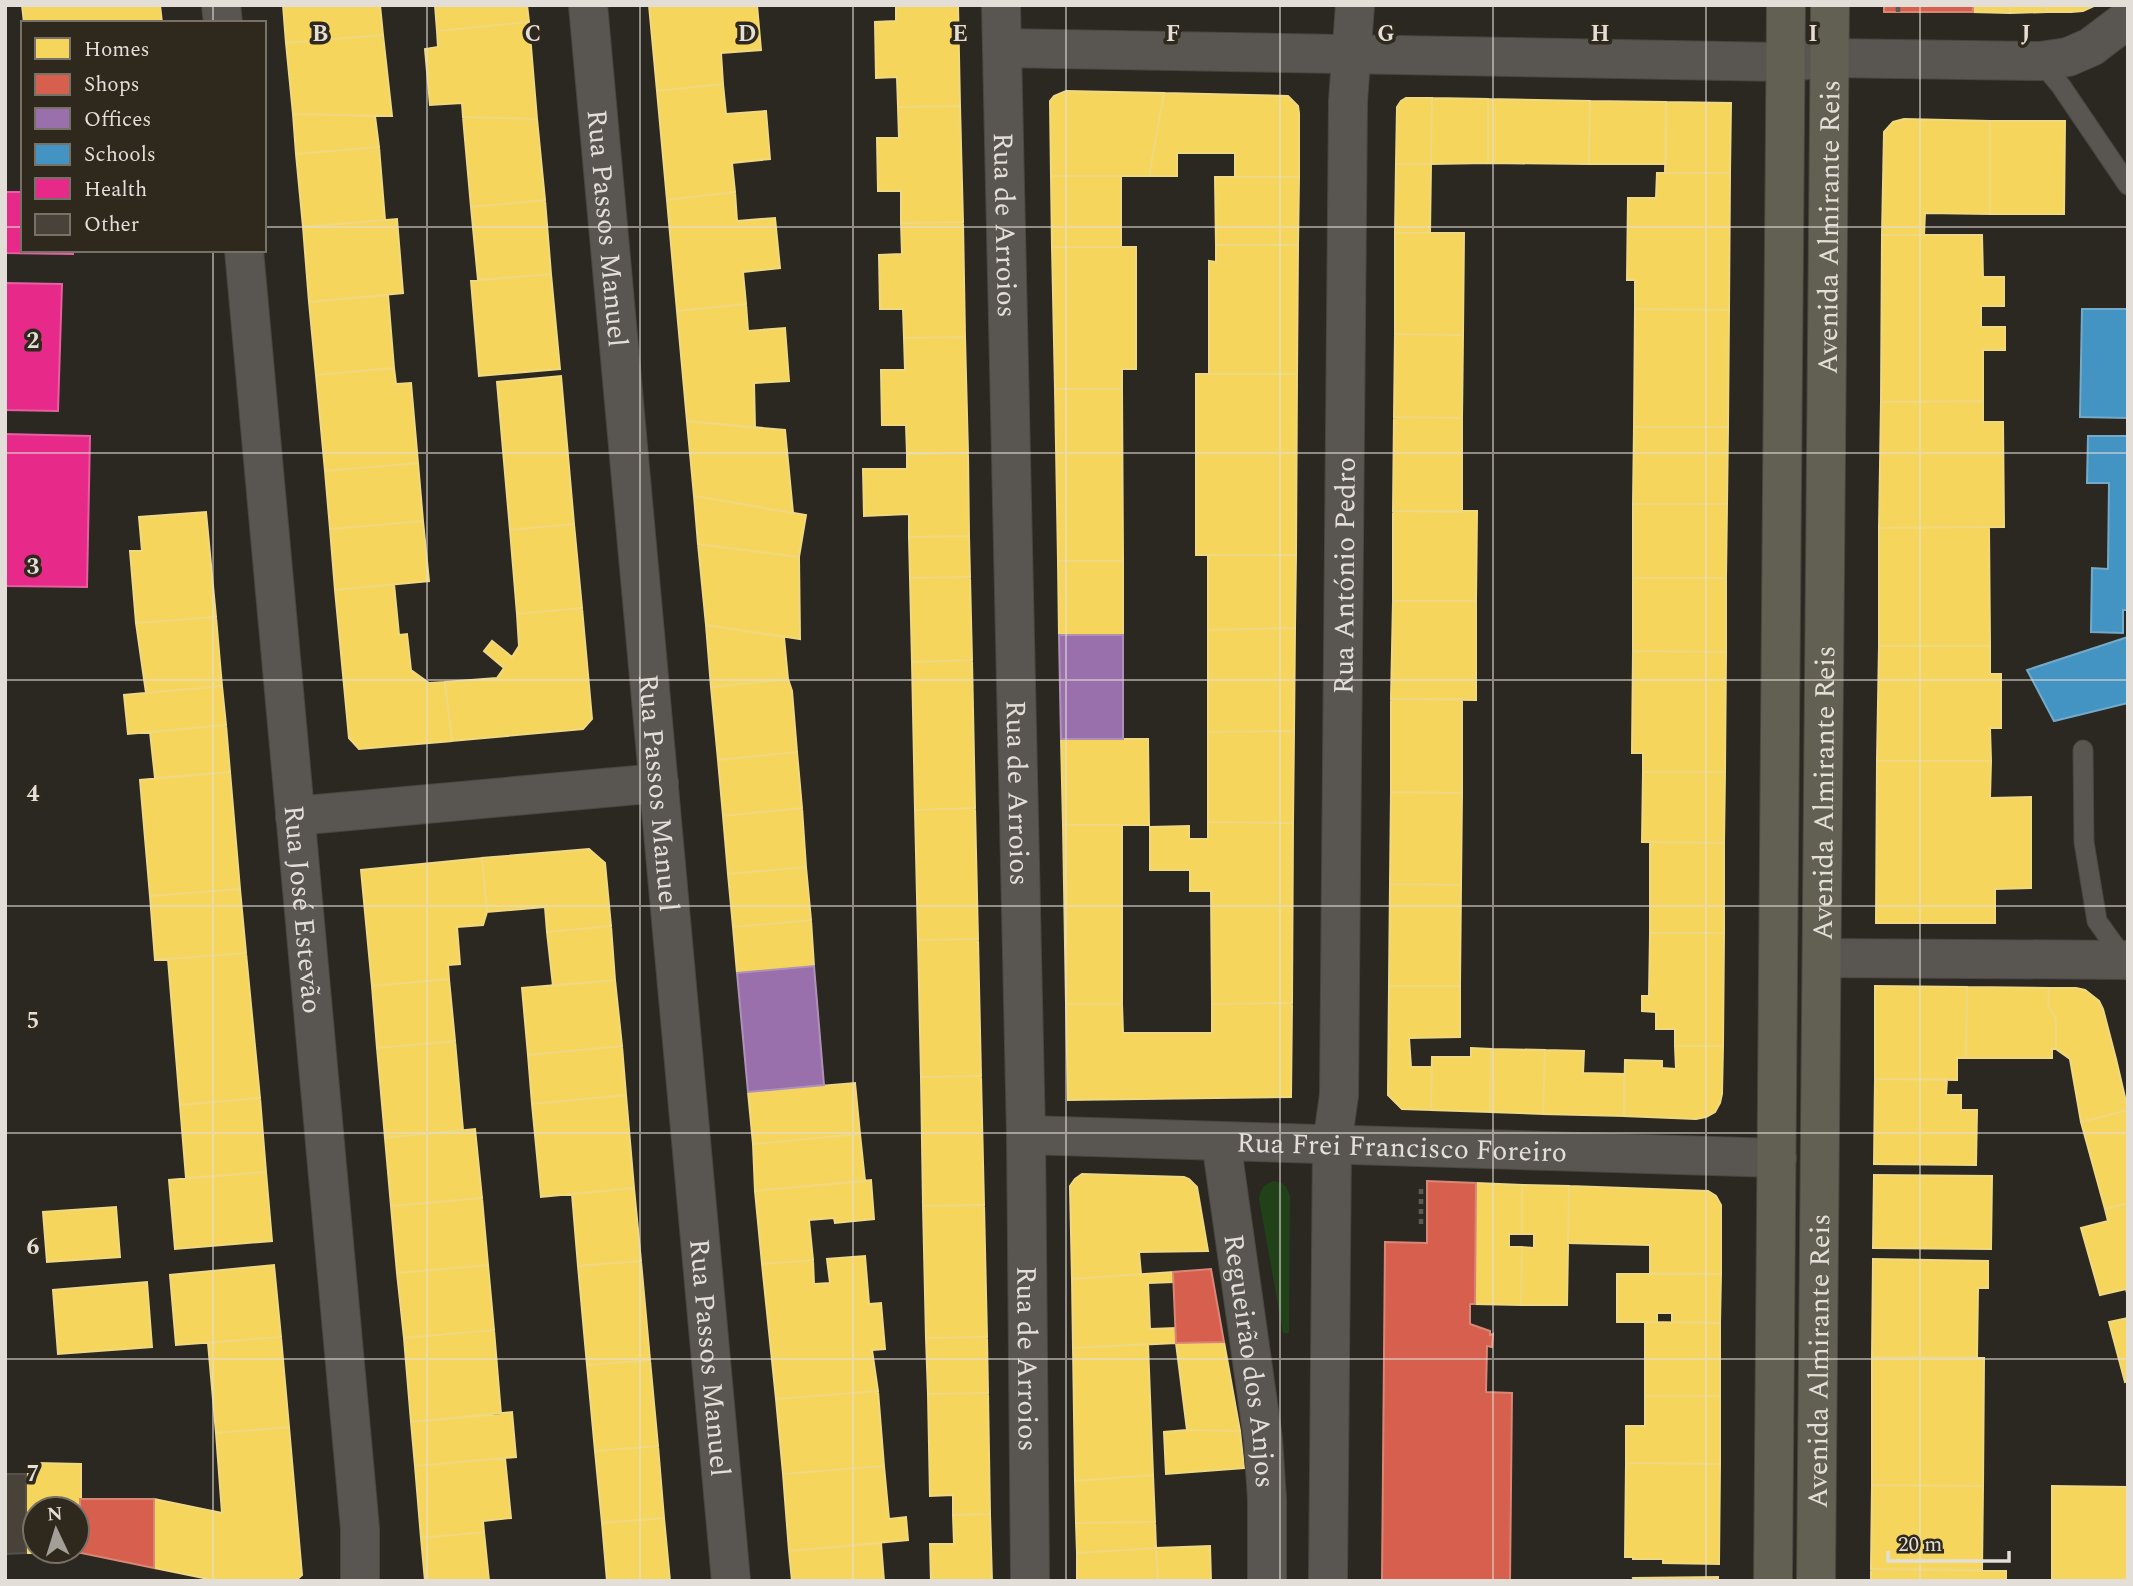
<svg xmlns="http://www.w3.org/2000/svg" width="2133" height="1586" viewBox="0 0 2133 1586" font-family="Spectral,serif">
	<style>
		.green { fill: #214119 }
		.homes { fill: #f6d55c; stroke: #f0d881; stroke-width: 2; fill-rule: evenodd }
		.shops { fill: #d6604d; stroke: #da8676; stroke-width: 2 }
		.offices { fill: #9970ab; stroke: #af91b8; stroke-width: 2 }
		.schools { fill: #4393c3; stroke: #73aac9; stroke-width: 2 }
		.health { fill: #e7298a; stroke: #e65fa1; stroke-width: 2 }
		.building { fill: #494238; stroke: #55514c; stroke-width: 2 }
		.lines { fill: none; stroke-linecap: round; stroke-linejoin: round }
		.service-casing { stroke: #494540; stroke-width: 21 }
		.minor-casing { stroke: #494540; stroke-width: 40 }
		.primary-casing { stroke: #494540; stroke-width: 40 }
		.path { stroke: #5d5a56; stroke-width: 4.5; stroke-dasharray: 5 5; stroke-linecap: butt }
		.service { stroke: #595651; stroke-width: 19 }
		.minor { stroke: #595651; stroke-width: 38 }
		.primary { stroke: #626052; stroke-width: 38 }
		.grid { fill: none; stroke: #e3ded7; stroke-width: 2; stroke-opacity: 0.55 }
		.labels { text-anchor: middle; stroke-width: 7; stroke-linejoin: round; paint-order: stroke }
		.street-label { font-size: 28px; fill: #e3ded7; stroke: #2f281d }
		.grid-label { font-size: 23px; text-anchor: middle; font-weight: bold; fill: #e3ded7; stroke: #2f281d; stroke-width: 7; stroke-linejoin: round; paint-order: stroke }
	</style>
	<rect width="100%" height="100%" fill="#2b2721"/>
	<path class="green" d="M1273 1181C1283 1182 1287 1186 1290 1196L1289 1333H1283L1259 1199C1260 1189 1263 1185 1273 1181Z"/>
	<path class="homes" d="M22 5H160L162 23H24Z
		M283 5H380L383 35 286 43Z
		M435 5H527L529 22 437 31Z
		M649 5H757L761 50 721 53 723 84 657 91Z
		M896 5H958L960 106 898 107 897 77 876 78 875 22 896 21Z
		M1973 5H2010V13L1973 12Z
		M2010 5H2047V12L2010 13Z
		M2047 5H2096L2083 11 2071 12H2047Z
		M529 22 537 119 463 117 462 103 430 105 425 49 438 47 437 31Z
		M383 35 392 116 293 114 286 43Z
		M723 84 726 114 766 111 770 159 732 163 735 192 667 200 657 91Z
		M1066 91 1164 93 1149 176H1051L1050 101 1054 96Z
		M1164 93 1288 96 1298 106 1299 113V177H1235V153H1177V176H1149Z
		M1406 98H1432L1431 164H1396L1397 107 1401 101Z
		M1432 98 1488 99V163L1431 164Z
		M1488 99 1590 101 1589 164 1488 163Z
		M1590 101 1666 102V164H1589Z
		M1666 102 1731 103 1730 173H1665Z
		M960 106 963 222 901 223V191H878L877 138H899L898 107Z
		M293 114 375 116 379 147 296 154Z
		M463 117 537 119 545 200 471 207Z
		M1904 119 1990 121V214L1925 213 1924 235H1882L1884 132 1893 122Z
		M1990 121H2065L2064 214H1990Z
		M379 147 385 220 303 227 296 154Z
		M1396 164H1431L1430 233H1395Z
		M1657 173H1730L1729 310 1635 309V280H1627L1628 198H1656Z
		M1051 176H1121V247H1052Z
		M1215 177H1299L1298 245H1216Z
		M735 192 737 221 775 218 780 268 743 272 746 304 677 311 667 200Z
		M545 200 551 274 478 280 471 207Z
		M397 219 403 293 309 302 303 227Z
		M963 222 965 337 904 338 903 309H880L879 255 902 254 901 223Z
		M1395 233H1464L1463 335 1395 334Z
		M1882 235H1982L1983 277H2004V306H1981V327H2005V350H1983V401L1881 402Z
		M1216 245H1298L1297 374H1209V261L1216 262Z
		M1052 247H1136V369H1122V389H1055Z
		M551 274 560 369 479 376 471 281Z
		M388 295 394 368 316 375 309 302Z
		M746 304 748 331 785 328 789 381 754 383 755 428 687 421 677 311Z
		M1635 309 1729 310 1728 427H1634Z
		M1395 334 1463 335 1462 418 1394 417Z
		M965 337 968 453 907 454 906 425H882L881 370H905L904 338Z
		M394 368 396 384 411 383 418 463 325 471 316 375Z
		M1196 374H1297L1296 555H1196Z
		M561 376 574 524 510 530 497 382Z
		M1055 389H1122L1123 561H1058Z
		M1983 401V422H2003L2004 527 1879 528 1881 402Z
		M1394 417 1462 418V512L1393 511Z
		M687 421 785 430 793 513 694 496Z
		M1634 427H1728L1727 504H1633Z
		M968 453 969 536 909 537V514L864 516 863 469H907V454Z
		M418 463 423 521 330 529 325 471Z
		M694 496 806 515 799 557 698 544Z
		M1633 504H1727L1726 578H1633Z
		M1393 511H1477L1476 601H1393Z
		M206 512 216 617 136 623 130 551H142L139 517Z
		M423 521 429 581 335 590 330 529Z
		M574 524 582 608 517 614 510 530Z
		M1989 527 1990 646H1879V528Z
		M969 536 970 577 910 578 909 537Z
		M698 544 799 557 800 639 706 625Z
		M1208 555H1296L1295 628 1208 630Z
		M1058 561H1123V635H1059Z
		M970 577 972 660 912 662 910 578Z
		M1633 578H1726V652L1633 651Z
		M394 584 399 635 407 634 411 670 429 683 445 682 452 741 359 749 349 738 335 590Z
		M1393 601H1476V700L1391 699Z
		M582 608 592 719 583 729 452 741 445 682 497 678 504 668 484 651 492 641 512 657 519 646 517 614Z
		M216 617 222 686 146 693 136 623Z
		M706 625 784 637 788 679 711 687Z
		M1295 628 1294 731 1208 732V630Z
		M1879 646H1990V674H2001V728H1990L1991 761H1877Z
		M1633 651 1726 652 1725 772H1643V753H1632Z
		M972 660 975 808 915 810 912 662Z
		M788 679 792 691 797 752 718 760 711 687Z
		M222 686 226 725 128 734 124 695Z
		M1391 699H1462V793L1391 792Z
		M226 725 230 772 155 778 150 732Z
		M1294 731 1293 823 1208 822V732Z
		M1061 739H1148L1149 825H1063Z
		M797 752 802 808 723 816 718 760Z
		M1877 761H1991L1990 798 2031 797V888L1995 889V923H1876Z
		M230 772 240 889 150 896 140 780Z
		M1643 772H1725L1724 843 1642 842Z
		M1391 792 1462 793 1461 885 1390 884Z
		M802 808 806 867 728 874 723 816Z
		M975 808 978 939 918 940 915 810Z
		M1208 822 1293 823 1292 1003 1212 1004 1211 891H1190V870H1150V827L1189 826V839H1208Z
		M1063 825H1122V1004H1066Z
		M1650 842 1724 843V933H1650Z
		M589 849 605 863 611 926 547 932 545 907 487 912 482 858Z
		M482 858 487 912 483 925 457 927 460 964 448 965 449 979 372 986 361 870Z
		M806 867 811 920 733 927 728 874Z
		M1390 884 1461 885 1460 986H1389Z
		M240 889 246 953 155 960 150 896Z
		M811 920 814 966 737 973 733 927Z
		M611 926 615 980 553 986 547 932Z
		M1650 933H1724L1723 1046H1675V1029H1656V1012L1642 1011V996H1649Z
		M978 939 981 1076 921 1077 918 940Z
		M246 953 260 1098 180 1105 168 959Z
		M449 979 455 1041 377 1048 372 986Z
		M615 980 622 1046 528 1055 522 988Z
		M1389 986H1460V1037L1409 1038 1411 1067H1432L1431 1110 1402 1109 1388 1095Z
		M1875 986 1967 987 1966 1058H1957V1080L1875 1079Z
		M1967 987 2049 988 2048 1005 2056 1019V1049H2052V1058H1966Z
		M2049 988H2076L2085 990 2099 1001 2103 1009 2116 1059 2128 1110 2081 1122 2070 1059 2056 1049V1019L2048 1005Z
		M1292 1003 1291 1097 1068 1100 1066 1004H1122L1123 1033H1212V1004Z
		M455 1041 463 1130 385 1138 377 1048Z
		M622 1046 626 1095 532 1104 528 1055Z
		M1675 1046H1723L1722 1094 1720 1103 1715 1112 1706 1117 1696 1119 1624 1116 1625 1060 1662 1061V1068L1676 1069Z
		M1471 1048 1491 1049 1490 1112 1431 1110 1432 1057H1471Z
		M1491 1049 1545 1050 1543 1114 1490 1112Z
		M1545 1050 1584 1051 1583 1073 1624 1074V1116L1543 1114Z
		M981 1076 984 1205 923 1206 921 1077Z
		M1875 1079H1947L1946 1095H1961V1110H1977L1976 1165 1874 1164Z
		M855 1083 860 1134 753 1144 748 1092Z
		M626 1095 634 1188 541 1197 532 1104Z
		M260 1098 266 1172 186 1178 180 1105Z
		M2128 1110V1203L2105 1209 2081 1122Z
		M475 1129 482 1198 391 1206 385 1138Z
		M860 1134 865 1181 755 1191 753 1144Z
		M266 1172 272 1241 175 1249 169 1180Z
		M1082 1174 1184 1177 1189 1179 1197 1187 1208 1251 1139 1252 1141 1274 1072 1279 1070 1186 1075 1179Z
		M1874 1175 1992 1176 1991 1249 1873 1248Z
		M871 1180 874 1219 835 1223 834 1218 809 1220 813 1260 762 1264 755 1191Z
		M1476 1183 1522 1185V1234H1509V1247H1522L1521 1305 1475 1304Z
		M1522 1185 1569 1186 1567 1305H1521L1522 1247 1534 1248V1234H1522Z
		M1569 1186 1708 1191 1716 1196 1721 1205V1274L1650 1273V1245L1568 1243Z
		M634 1188 641 1261 578 1266 572 1194Z
		M482 1198 488 1265 397 1273 391 1206Z
		M2128 1203V1297L2126 1289 2100 1295 2081 1228 2108 1221 2105 1209Z
		M984 1205 987 1337 926 1338 923 1206Z
		M116 1207 120 1257 47 1262 43 1212Z
		M865 1256 869 1304 881 1303 885 1349 872 1350 878 1391 776 1399 762 1264 813 1260 814 1284 830 1283 827 1259Z
		M1873 1259 1988 1261V1288H1978L1977 1357H1872Z
		M641 1261 650 1360 587 1365 578 1266Z
		M274 1265 281 1337 176 1345 170 1275Z
		M488 1265 494 1330 404 1338 397 1273Z
		M1173 1272 1174 1282 1148 1283 1150 1329 1176 1328V1343L1073 1348 1072 1279Z
		M1617 1274H1721L1720 1323 1672 1322V1313H1657V1322H1617Z
		M147 1282 152 1347 58 1354 53 1290Z
		M2128 1318V1381L2125 1382 2109 1322Z
		M1645 1322 1720 1323V1396H1645Z
		M494 1330 501 1414 411 1422 404 1338Z
		M281 1337 289 1427 216 1433 208 1343Z
		M987 1337 988 1393 928 1394 926 1338Z
		M1224 1342 1240 1431 1187 1430 1176 1343Z
		M1148 1344 1153 1475 1075 1481 1073 1348Z
		M1872 1357 1984 1358 1983 1486 1872 1485Z
		M650 1360 658 1446 595 1451 587 1365Z
		M878 1391 884 1466 783 1474 776 1399Z
		M988 1393 990 1514 953 1515V1495L930 1496 928 1394Z
		M1645 1396H1720V1464L1626 1463V1426H1645Z
		M512 1412 516 1457 415 1466 411 1422Z
		M289 1427 302 1575 295 1581H218L154 1568V1499L222 1513 216 1433Z
		M1187 1430 1240 1431 1244 1468 1166 1474 1164 1432Z
		M658 1446 664 1518 602 1523 595 1451Z
		M505 1458 511 1518 483 1521 484 1532 421 1538 415 1466Z
		M37 1463 81 1464V1553H26V1474H36ZM35 1509H77V1551H35Z
		M1626 1463 1720 1464 1719 1564 1663 1563V1559H1633V1557H1625Z
		M884 1466 889 1519 906 1517 908 1540 789 1551 783 1474Z
		M1153 1475 1155 1522 1076 1523 1075 1481Z
		M1872 1485 1983 1486 1982 1570 1871 1569Z
		M2052 1486 2128 1487V1581H2052Z
		M990 1514 992 1581H931L930 1544H954L953 1515Z
		M664 1518 670 1581H607L602 1523Z
		M1155 1522 1156 1548 1077 1553 1076 1523Z
		M484 1532 489 1581H425L421 1538Z
		M881 1543 884 1581H792L789 1551Z
		M1210 1546 1211 1581H1158L1156 1548Z
		M1156 1548 1158 1581H1077V1553Z
		M1871 1569 2006 1571V1581H1871Z
		M1718 1577V1581H1634L1633 1578Z"/>
	<path class="shops" d="M1884 5H1973V12H1884Z
		M1427 1181 1476 1183 1475 1304H1470V1324L1490 1331V1335L1493 1334 1492 1347 1487 1346 1486 1392 1512 1393 1510 1581H1382L1385 1242 1427 1243Z
		M1211 1269 1224 1342 1176 1343 1173 1272Z
		M80 1499H154V1568L81 1553Z"/>
	<path class="offices" d="M1059 635H1123V739H1061Z
		M814 966 824 1085 748 1092 737 973Z"/>
	<path class="schools" d="M2082 309H2128V418L2080 417Z
		M2088 436H2128V610H2123V633L2091 632 2092 568 2108 569 2109 483H2087Z
		M2128 637V703L2054 721 2027 670Z"/>
	<path class="health" d="M5 192H23V250H73V254L5 253Z
		M5 283 62 284 58 411 5 410Z
		M5 434 90 436 87 587 5 586Z"/>
	<path class="building" d="M5 1474H26V1553L5 1554Z"/>
	<g class="lines">
		<defs>
			<path id="service" d="M2040 61 2061 86 2128 185
				M2083 750 2084 842 2097 921 2125 960"/>
			<g id="minor">
				<path d="M221 5 223 23"/>
				<path id="s1" d="M588 5 731 1581"/>
				<path id="s2" d="M1001 5 1026 1135 1030 1581"/>
				<path d="M1004 48 1786 62 1830 58 2040 61 2068 57 2091 47 2128 19"/>
				<path id="s3" d="M244 250 360 1529V1581"/>
				<path d="M295 816 659 783"/>
				<path d="M1822 958 2128 960"/>
				<path id="s4" d="M1026 1135 1777 1158"/>
				<path id="s5" d="M1221 1141 1263 1439 1267 1499V1581"/>
				<path id="s6" d="M1328 1581 1332 1145 1339 1095 1348 101 1355 5"/>
			</g>
			<g id="primary">
				<path d="M1773 1581 1786 5"/>
				<path id="s7" d="M1816 1581 1830 5"/>
			</g>
		</defs>
		<use href="#service" class="service-casing"/>
		<use href="#minor" class="minor-casing"/>
		<use href="#primary" class="primary-casing"/>
		<path class="path" d="M1898 12V5
			M1421 1224V1187"/>
		<use href="#service" class="service"/>
		<use href="#minor" class="minor"/>
		<use href="#primary" class="primary"/>
	</g>
	<path class="grid" d="M213 5V23M427 5V1581M640 5V1581M853 5V1581M1066 5V1581M1280 5V1581M1493 5V1581M1706 5V1581M1920 5V1581M5 227H23M264 227H2128M213 250V1581M5 453H2128M5 680H2128M5 906H2128M5 1133H2128M5 1359H2128"/>
	<g class="labels">
		<g class="street-label">
			<text dy="10" stroke="none"><textPath href="#s2" startOffset="220">Rua de Arroios</textPath></text>
			<text dy="10" stroke="none"><textPath href="#s7" startOffset="1354">Avenida Almirante Reis</textPath></text>
			<text dy="10" stroke="none"><textPath href="#s1" startOffset="224">Rua Passos Manuel</textPath></text>
			<text dy="10" stroke="none"><textPath href="#s6" startOffset="1006">Rua António Pedro</textPath></text>
			<text dy="10" stroke="none"><textPath href="#s1" startOffset="791">Rua Passos Manuel</textPath></text>
			<text dy="10" stroke="none"><textPath href="#s2" startOffset="788">Rua de Arroios</textPath></text>
			<text dy="10" stroke="none"><textPath href="#s7" startOffset="788">Avenida Almirante Reis</textPath></text>
			<text dy="10" stroke="none"><textPath href="#s3" startOffset="662">Rua José Estevão</textPath></text>
			<text dy="10" stroke="none"><textPath href="#s4" startOffset="376">Rua Frei Francisco Foreiro</textPath></text>
			<text dy="10" stroke="none"><textPath href="#s1" startOffset="1358">Rua Passos Manuel</textPath></text>
			<text dy="10" stroke="none"><textPath href="#s2" startOffset="1354">Rua de Arroios</textPath></text>
			<text dy="10" stroke="none"><textPath href="#s5" startOffset="222">Regueirão dos Anjos</textPath></text>
			<text dy="10" stroke="none"><textPath href="#s7" startOffset="220">Avenida Almirante Reis</textPath></text>
		</g>
	</g>
	<g class="grid-label">
		<text x="320" y="41">B</text>
		<text x="533" y="41">C</text>
		<text x="747" y="41">D</text>
		<text x="960" y="41">E</text>
		<text x="1173" y="41">F</text>
		<text x="1386" y="41">G</text>
		<text x="1600" y="41">H</text>
		<text x="1813" y="41">I</text>
		<text x="2026" y="41">J</text>
		<text x="33" y="348">2</text>
		<text x="33" y="574">3</text>
		<text x="33" y="801">4</text>
		<text x="33" y="1028">5</text>
		<text x="33" y="1254">6</text>
		<text x="33" y="1481">7</text>
	</g>
	<rect width="2133" height="1586" fill="none" stroke="#e3ded7" stroke-width="14"/>
	<rect x="21" y="21" width="245" height="231" fill="#2f281d" stroke="#777167" stroke-width="2"/>
	<rect x="35" y="38" width="35" height="21" fill="#f6d55c" stroke="#777167" stroke-width="2"/>
	<text x="84" y="56" font-size="21" fill="#e3ded7">Homes</text>
	<rect x="35" y="74" width="35" height="21" fill="#d6604d" stroke="#777167" stroke-width="2"/>
	<text x="84" y="91" font-size="21" fill="#e3ded7">Shops</text>
	<rect x="35" y="108" width="35" height="21" fill="#9970ab" stroke="#777167" stroke-width="2"/>
	<text x="84" y="126" font-size="21" fill="#e3ded7">Offices</text>
	<rect x="35" y="144" width="35" height="21" fill="#4393c3" stroke="#777167" stroke-width="2"/>
	<text x="84" y="161" font-size="21" fill="#e3ded7">Schools</text>
	<rect x="35" y="178" width="35" height="21" fill="#e7298a" stroke="#777167" stroke-width="2"/>
	<text x="84" y="196" font-size="21" fill="#e3ded7">Health</text>
	<rect x="35" y="214" width="35" height="21" fill="#494238" stroke="#777167" stroke-width="2"/>
	<text x="84" y="231" font-size="21" fill="#e3ded7">Other</text>
	<g transform="translate(56 1530) rotate(356)"><circle r="33" fill="#2f281d" stroke="#777167" stroke-width="2"/>
	<path d="M0-5L12 26L0 18L-12 26Z" fill="#a39e97"/>
	<text y="-10" font-size="19" font-weight="bold" text-anchor="middle" fill="#e3ded7">N</text>
	</g>
	<path d="M1888 1551v10h121v-10" fill="none" stroke="#e3ded7" stroke-width="3.5"/>
	<text x="1898" y="1551" font-size="21" fill="#e3ded7" stroke="#2f281d" stroke-width="5" paint-order="stroke">20 m</text>
</svg>
